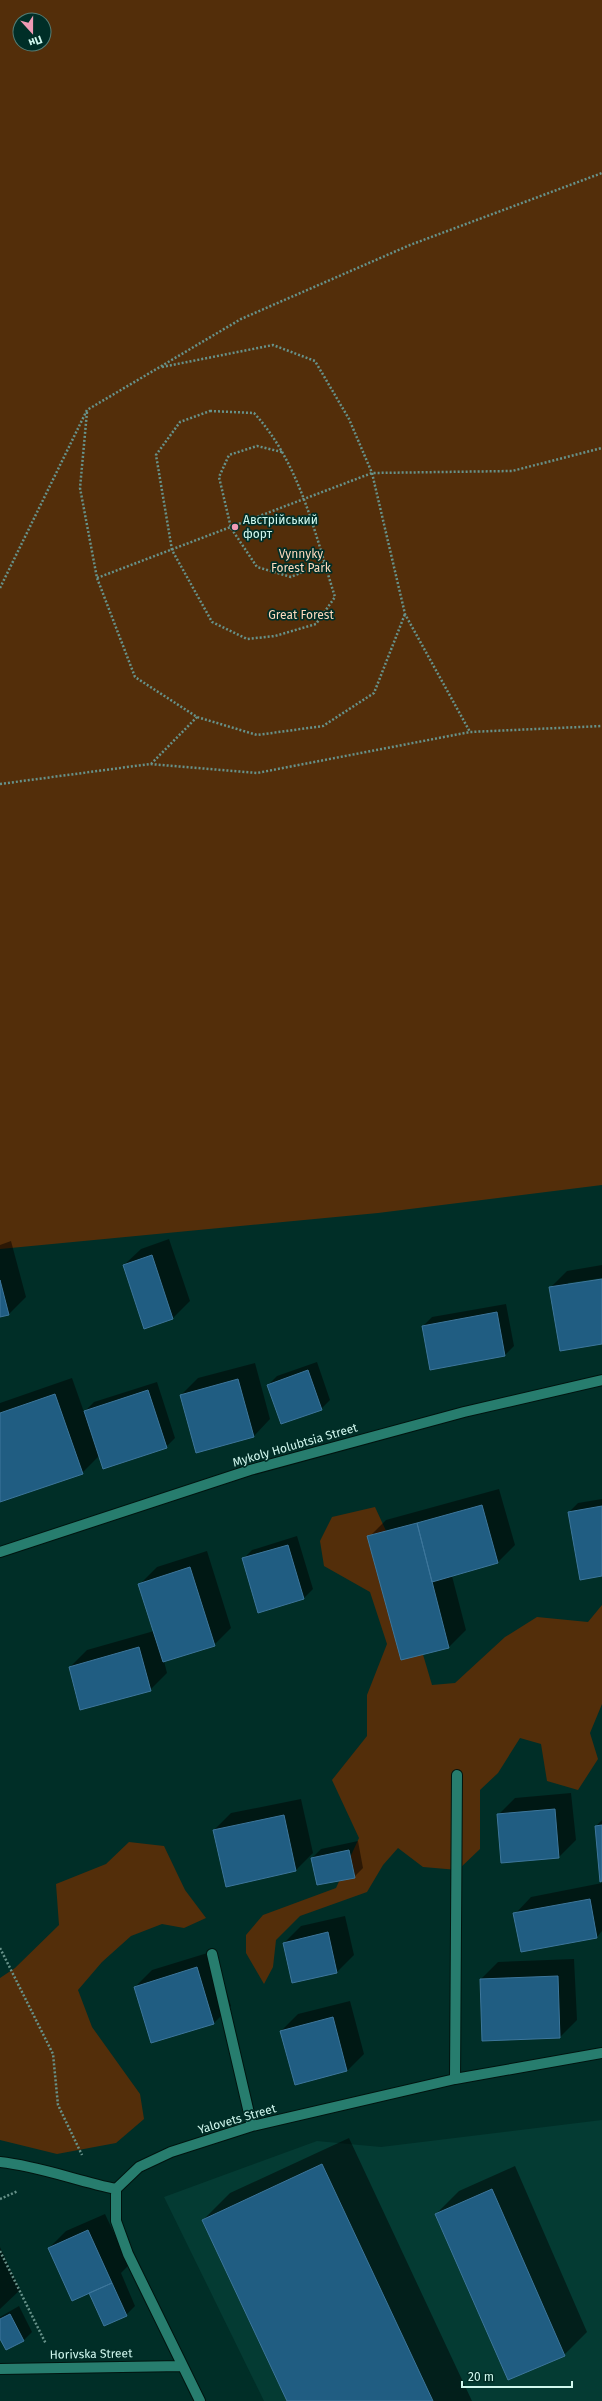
<svg xmlns="http://www.w3.org/2000/svg" width="602" height="2401" viewBox="0 0 602 2401" font-family="'Fira Sans',sans-serif">
	<style>
		.built { fill: #043b33 }
		.green { fill: #532e0a; fill-rule: evenodd }
		.shadow { fill: #0007 }
		.building { fill: #205d82; stroke: #3d769b }
		.lines { fill: none; stroke-linecap: round; stroke-linejoin: round }
		.minor-casing { stroke: #00140f; stroke-width: 12 }
		.path { stroke: #67928a; stroke-width: 2.5; stroke-dasharray: 2 2; stroke-linecap: butt }
		.minor { stroke: #277d6e; stroke-width: 10 }
		.poi-dot { fill: #f09ab5; stroke: #002e27; stroke-width: 1.5 }
		.labels { text-anchor: middle; stroke-width: 3.5; stroke-linejoin: round; paint-order: stroke }
		.poi-label { font-size: 12px; fill: #d0f7ee; stroke: #002e27; text-anchor: start }
		.park-label { font-size: 12px; fill: #fdd9bd; stroke: #002e27 }
		.street-label { font-size: 12px; fill: #d0f7ee; stroke: #002e27 }
	</style>
	<rect width="100%" height="100%" fill="#002e27"/>
	<path class="built" d="M602 2120V2401H264L164 2197 317 2141 381 2147Z"/>
	<path class="green" d="M0 0H602V1185L378 1213 0 1249ZM20 20H44V44H20Z
		M375 1507 387 1533 432 1685 455 1683 505 1637 537 1617 588 1622 602 1605V1704L590 1733 598 1759 578 1790 547 1781 541 1744 520 1738 498 1773 480 1790V1849L458 1870 423 1867 398 1848 383 1865 367 1892 300 1916 276 1940 273 1967 264 1984 246 1953V1935L263 1915 336 1888 359 1838 332 1780 367 1736V1695L387 1644 370 1592 324 1566 320 1541 332 1517Z
		M129 1842 164 1846 185 1890 206 1918 184 1928 162 1924 131 1936 102 1962 78 1990 92 2027 140 2094 144 2119 116 2143 57 2154 0 2140V1978L15 1968 59 1925 56 1884 106 1864Z"/>
	<path class="shadow" d="M169 1239 190 1301 173 1318 124 1265 141 1249Z
		M11 1241 26 1297 9 1314 0 1316V1245Z
		M602 1265V1278L568 1283V1285L602 1280V1343L550 1288 567 1271Z
		M506 1304 514 1346 505 1355 423 1326 432 1317Z
		M317 1362 330 1400 321 1409 268 1385 277 1376Z
		M255 1363 270 1419 254 1436 181 1395 198 1378Z
		M72 1378 84 1412 94 1402 157 1382 175 1438 166 1447 99 1456 82 1473 0 1501V1403Z
		M499 1489 515 1545 498 1562 452 1576 466 1630 449 1647 401 1659 369 1537 386 1520Z
		M602 1499V1575L569 1512 578 1503Z
		M297 1536 313 1589 304 1598 259 1612 243 1559 252 1550Z
		M207 1551 231 1628 214 1645 164 1661 167 1673 150 1690 70 1667 87 1650 154 1631 140 1584 157 1567Z
		M571 1793 576 1840 559 1857 498 1815 515 1798Z
		M301 1799 313 1853 296 1870 214 1830 231 1813Z
		M602 1820V1880L596 1826Z
		M358 1841 363 1868 354 1877 312 1858 321 1849Z
		M602 1883V1931L597 1937 515 1914 531 1897Z
		M345 1916 354 1955 337 1972 284 1943 301 1926Z
		M214 1951 231 2006 214 2023 152 2042 135 1987 152 1970Z
		M574 1959 577 2020 560 2037 481 1979 498 1962Z
		M350 2001 364 2054 347 2071 281 2031 298 2014Z
		M349 2138 472 2401H288L203 2220 230 2193Z
		M515 2166 587 2332 564 2355 436 2214 459 2191Z
		M105 2214 129 2265 121 2273 135 2306 126 2315 49 2248 66 2231Z
		M0 2247 20 2290 0 2309Z
		M19 2306 32 2332 23 2341 0 2336V2317Z"/>
	<path class="building" d="M152 1255 173 1319 144 1329 123 1265Z
		M602 1279V1344L560 1351 549 1287Z
		M0 1280 9 1315 0 1317Z
		M497 1312 505 1356 430 1370 422 1326Z
		M308 1370 322 1410 281 1424 267 1385Z
		M238 1379 254 1437 196 1453 180 1395Z
		M148 1390 167 1448 103 1469 84 1411Z
		M55 1394 83 1474 0 1502V1413Z
		M482 1505 498 1563 432 1582 417 1523Z
		M602 1506V1576L580 1580 568 1512Z
		M417 1523 449 1648 401 1660 367 1536Z
		M288 1545 304 1599 258 1613 242 1558Z
		M190 1567 215 1646 163 1662 138 1584Z
		M139 1647 151 1691 80 1710 69 1667Z
		M555 1809 559 1858 501 1863 497 1814Z
		M284 1815 296 1871 226 1887 213 1830Z
		M602 1825V1881L600 1882 595 1826Z
		M349 1850 355 1878 317 1885 311 1858Z
		M590 1899 597 1938 521 1952 513 1913Z
		M328 1932 337 1973 292 1983 283 1943Z
		M197 1967 214 2024 151 2043 134 1987Z
		M558 1976 560 2038 482 2041 480 1979Z
		M333 2017 347 2071 295 2085 280 2031Z
		M322 2164 433 2401H287L202 2220Z
		M492 2189 565 2356 508 2380 435 2214Z
		M88 2230 112 2283 72 2301 48 2248Z
		M112 2283 127 2316 104 2326 89 2293Z
		M10 2314 24 2341 6 2350 0 2339V2319Z"/>
	<g class="lines">
		<defs>
			<path id="minor" d="M0 1552 250 1470 464 1412 602 1380
				M212 1954 252 2126
				M455 2079 457 1775
				M0 2162C39 2166 77 2181 116 2189
				M0 2369 182 2366
				M200 2401 128 2254 116 2221V2189L139 2167 171 2152 252 2126 455 2079 602 2053"/>
		</defs>
		<use href="#minor" class="minor-casing"/>
		<path class="path" d="M162 367 273 345 315 361 349 419 372 473 405 614 470 732
			M210 411 254 413C300 463 315 534 335 597L316 624 275 636 247 639 212 622 172 550 156 455 180 422Z
			M87 412 80 488 97 578 135 677 197 717 257 735 323 726 374 693 405 614
			M282 452 257 446 229 455 219 477 231 528 257 567 291 577 324 563
			M97 578 372 473 512 471 602 448
			M0 588 87 410 241 319 410 245 602 173
			M151 764 197 717
			M0 784 150 764 257 773 470 732 602 726
			M0 1948 53 2054 58 2105 82 2155
			M0 2199 18 2191
			M0 2251 46 2344"/>
		<use href="#minor" class="minor"/>
	</g>
	<circle class="poi-dot" cx="235" cy="527" r="4"/>
	<g class="labels">
		<g class="poi-label">
			<text x="243" y="524">Австрійський<tspan x="243" dy="14">форт</tspan></text>
		</g>
		<g class="park-label">
			<text x="301" y="558">Vynnyky<tspan x="301" dy="14">Forest Park</tspan></text>
			<text x="301" y="619">Great Forest</text>
		</g>
		<g class="street-label">
			<text transform="translate(295 1445) rotate(-16)" y="4">Mykoly Holubtsia Street</text>
			<text transform="translate(237 2119) rotate(-16)" y="4">Yalovets Street</text>
			<text transform="translate(91 2354) rotate(-1)" y="4">Horivska Street</text>
		</g>
	</g>
	<g transform="translate(32 32) rotate(159)"><circle r="19" fill="#002e27" stroke="#537e77"/>
	<path d="M0-3L7 15L0 10L-7 15Z" fill="#f09ab5"/>
	<text y="-6" font-size="11" font-weight="bold" text-anchor="middle" fill="#d0f7ee">Пн</text>
	</g>
	<path d="M462 2381v6h110v-6" fill="none" stroke="#d0f7ee" stroke-width="2"/>
	<text x="468" y="2381" font-size="12" fill="#d0f7ee" stroke="#002e27" stroke-width="3" paint-order="stroke">20 m</text>
</svg>
